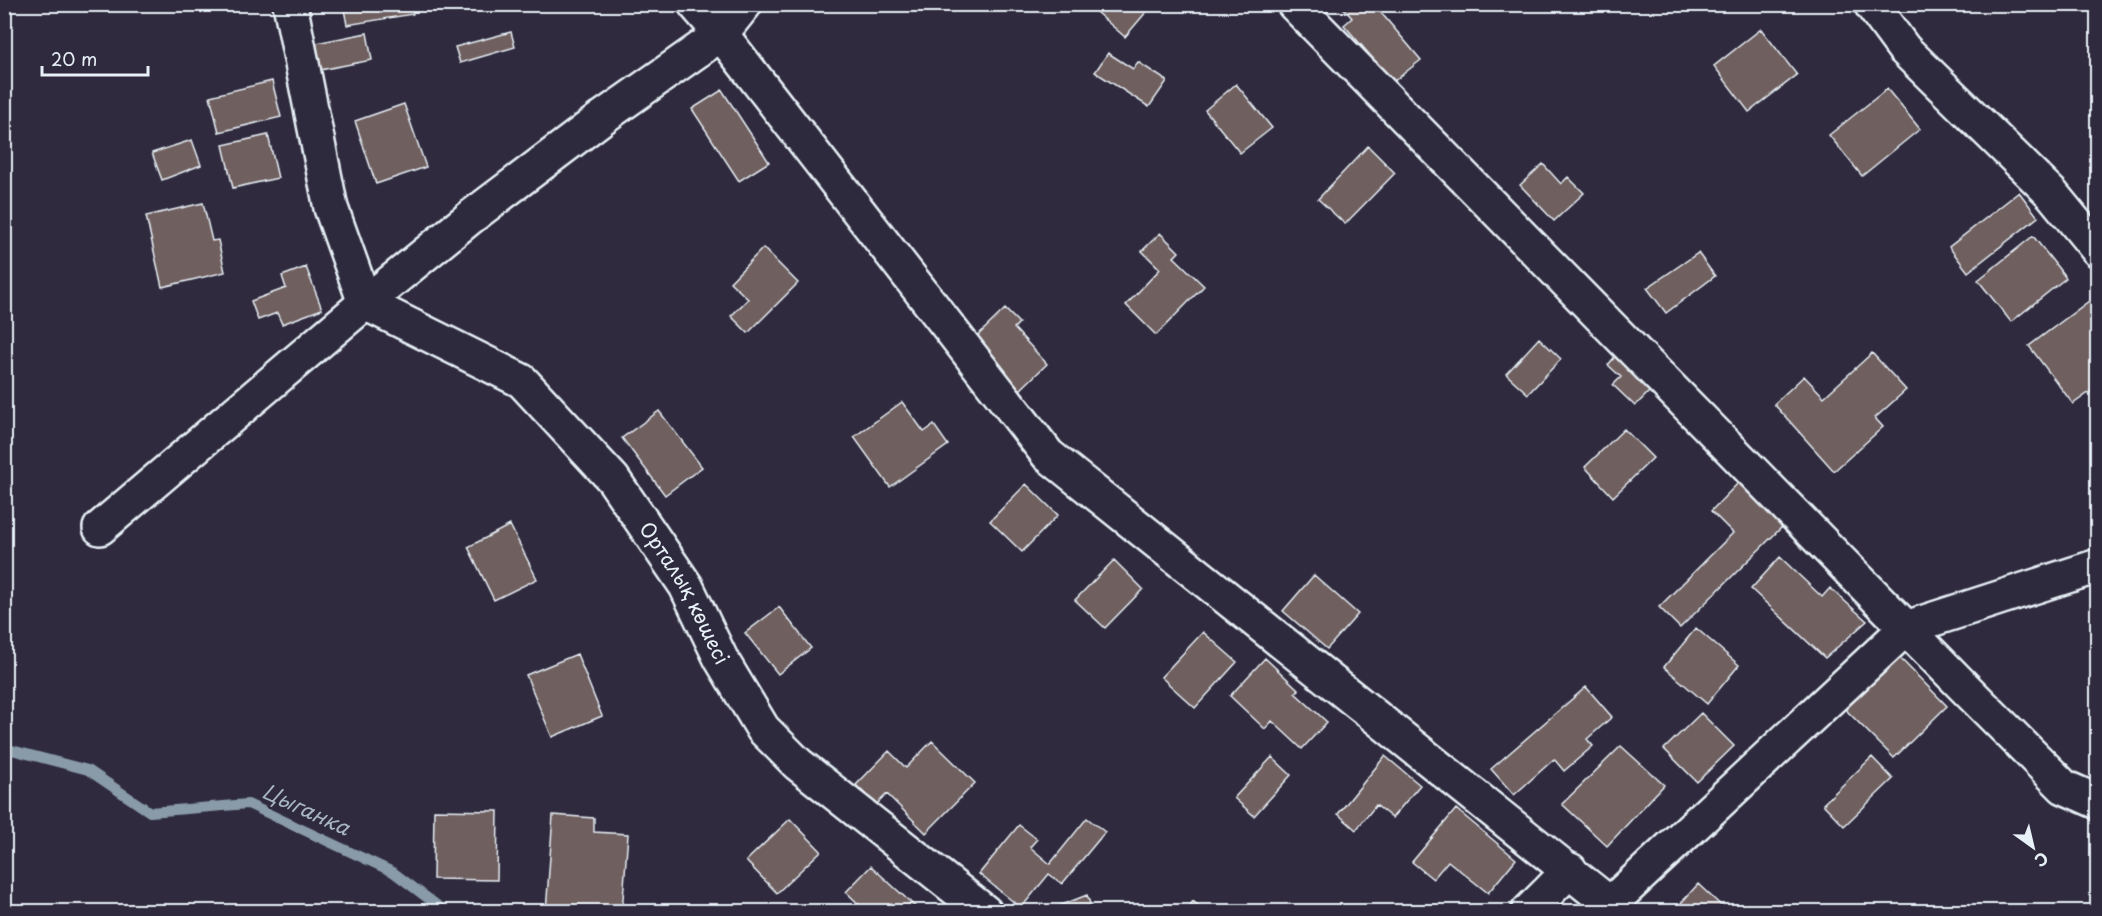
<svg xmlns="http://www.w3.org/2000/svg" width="2102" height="916" viewBox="0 0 2102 916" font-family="'Playpen Sans',sans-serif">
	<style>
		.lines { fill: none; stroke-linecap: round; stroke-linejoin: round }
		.stream { stroke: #899ba8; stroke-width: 10 }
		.building { fill: #705f5e; stroke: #e8f1f8; stroke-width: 1.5 }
		.minor-casing { stroke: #e8f1f8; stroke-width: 38 }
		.minor { stroke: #2f2a3d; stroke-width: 33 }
		.labels { text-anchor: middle; stroke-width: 5; stroke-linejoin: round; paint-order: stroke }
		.street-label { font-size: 20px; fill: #e8f1f8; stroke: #2f2a3d }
		.water-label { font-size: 21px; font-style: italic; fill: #a8b7c2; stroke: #2f2a3d }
	</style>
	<rect width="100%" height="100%" fill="#2f2a3d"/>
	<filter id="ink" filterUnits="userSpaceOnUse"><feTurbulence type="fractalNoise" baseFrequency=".0167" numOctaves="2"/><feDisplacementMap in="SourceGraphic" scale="12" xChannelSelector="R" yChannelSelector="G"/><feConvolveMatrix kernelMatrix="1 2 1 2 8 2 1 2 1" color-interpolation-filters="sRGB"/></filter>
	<g filter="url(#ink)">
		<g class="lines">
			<path class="stream" d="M4 748 88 770 150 812 248 804 393 872 446 912"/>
		</g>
		<path class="building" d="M343 4H412L413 14 347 25Z
			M1091 4H1153L1125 37 1089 6Z
			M1340 4H1381L1377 8 1421 60 1393 82 1344 25 1352 18Z
			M1761 29 1797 75 1749 112 1714 66Z
			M511 32 515 47 460 63 455 47Z
			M367 33 372 60 320 70 316 43Z
			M1108 53 1133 69 1138 62 1167 81 1149 107 1095 72Z
			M272 81 281 117 219 132 210 96Z
			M1236 84 1272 128 1240 153 1205 110Z
			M1887 89 1920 129 1862 176 1829 135Z
			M722 90 769 162 739 181 692 109Z
			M404 104 426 167 376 184 355 121Z
			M268 135 278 178 233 188 223 145Z
			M192 140 201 165 162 180 152 153Z
			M1368 146 1395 173 1345 224 1318 199Z
			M1543 164 1561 184 1568 177 1584 193 1554 221 1520 185Z
			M2019 192 2038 217 1968 272 1949 247Z
			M203 203 212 241 218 240 225 272 162 287 146 216Z
			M1160 233 1179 252 1174 257 1204 286 1156 335 1126 305 1160 269 1142 251Z
			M2033 236 2066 278 2011 322 1978 280Z
			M763 248 798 283 748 333 731 316 748 299 730 282Z
			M1698 253 1715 276 1666 313 1647 288Z
			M306 267 322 309 282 324 277 313 258 320 251 301 286 288 282 276Z
			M2089 301 2098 311V386L2073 404 2029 346Z
			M1005 309 1019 323 1014 328 1047 364 1019 391 972 341Z
			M1539 338 1561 359 1528 394 1506 374Z
			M1618 353 1654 387 1635 406 1613 385 1621 377 1608 365Z
			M1872 353 1906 390 1875 418 1883 427 1834 471 1774 404 1804 376 1824 397Z
			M902 402 924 432 934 425 948 445 890 487 854 437Z
			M659 411 702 467 665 495 622 438Z
			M1624 429 1653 458 1613 497 1585 467Z
			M1740 481 1784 525 1680 628 1659 607 1733 533 1711 511Z
			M1026 484 1058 515 1022 552 990 521Z
			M510 525 537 579 494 600 468 547Z
			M1780 557 1822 597 1830 588 1867 621 1825 658 1751 589Z
			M1114 560 1143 589 1105 628 1075 600Z
			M1314 575 1358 614 1327 649 1283 611Z
			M779 607 811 648 778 674 745 633Z
			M1696 628 1739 665 1707 704 1664 667Z
			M1203 632 1237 662 1195 708 1161 677Z
			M577 654 602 716 552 737 526 675Z
			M1897 655 1947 706 1894 758 1843 707Z
			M1265 658 1299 690 1295 693 1327 722 1302 749 1272 721 1265 729 1230 696Z
			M1586 687 1612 717 1587 739 1593 746 1564 771 1554 759 1514 795 1491 769Z
			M1701 713 1734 746 1697 782 1664 749Z
			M932 741 975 783 926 833 887 794 876 805 856 785 889 751 906 768Z
			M1621 746 1664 785 1607 846 1562 804Z
			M1385 756 1420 785 1392 818 1376 805 1356 830 1338 814Z
			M1272 757 1291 775 1254 816 1234 798Z
			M1872 757 1893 779 1844 826 1823 804Z
			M1456 809 1516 859 1488 893 1448 861 1433 879 1412 862Z
			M434 810 498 811 497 880 433 879Z
			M553 815 594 818V832L628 834 622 912H546Z
			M1087 818 1105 832 1062 884 1049 874 1021 908 979 874 1019 825 1037 839 1030 847 1050 864Z
			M790 819 821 851 777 893 746 861Z
			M871 866 921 912H867L846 892Z
			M1698 884 1728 912H1673Z
			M1087 895 1093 912H1047L1046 911Z
			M1193 901 1206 912H1185Z"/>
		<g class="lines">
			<defs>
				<g id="minor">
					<path d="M290 4 331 208 365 303"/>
					<path d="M695 4 721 34 1048 455 1620 912"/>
					<path d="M1294 4 1963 686 2064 787 2098 802"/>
					<path d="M1871 4 1904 49 2052 194 2098 250"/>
					<path id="s1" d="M365 303 522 381 613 479 686 586 721 659 763 729 798 764 985 912"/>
					<path d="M100 528 365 303 472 216 603 117 721 34 745 4"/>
					<path d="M1611 903 1906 628 2098 566"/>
					<path d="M1528 912 1570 870"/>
				</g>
			</defs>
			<use href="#minor" class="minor-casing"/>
			<use href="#minor" class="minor"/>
		</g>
	</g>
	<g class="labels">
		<g class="street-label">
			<text dy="7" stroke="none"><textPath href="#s1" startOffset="444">Орталық көшесі</textPath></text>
		</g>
		<g class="water-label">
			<text transform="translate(306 810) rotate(25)" y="7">Цыганка</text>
		</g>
	</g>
	<rect width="2102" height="916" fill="none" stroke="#2f2a3d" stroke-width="24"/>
	<rect x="12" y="12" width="2078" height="892" fill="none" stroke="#e8f1f8" stroke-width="2" filter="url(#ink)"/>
	<g transform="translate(2033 847) rotate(146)" stroke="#2f2a3d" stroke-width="4.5" paint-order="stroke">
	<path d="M0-4.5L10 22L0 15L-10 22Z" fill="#e8f1f8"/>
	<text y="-9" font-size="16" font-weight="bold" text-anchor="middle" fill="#e8f1f8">С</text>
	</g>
	<path d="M42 66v9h106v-9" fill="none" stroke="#e8f1f8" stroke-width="3"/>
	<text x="51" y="66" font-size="18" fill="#e8f1f8" stroke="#2f2a3d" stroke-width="4.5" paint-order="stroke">20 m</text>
</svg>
